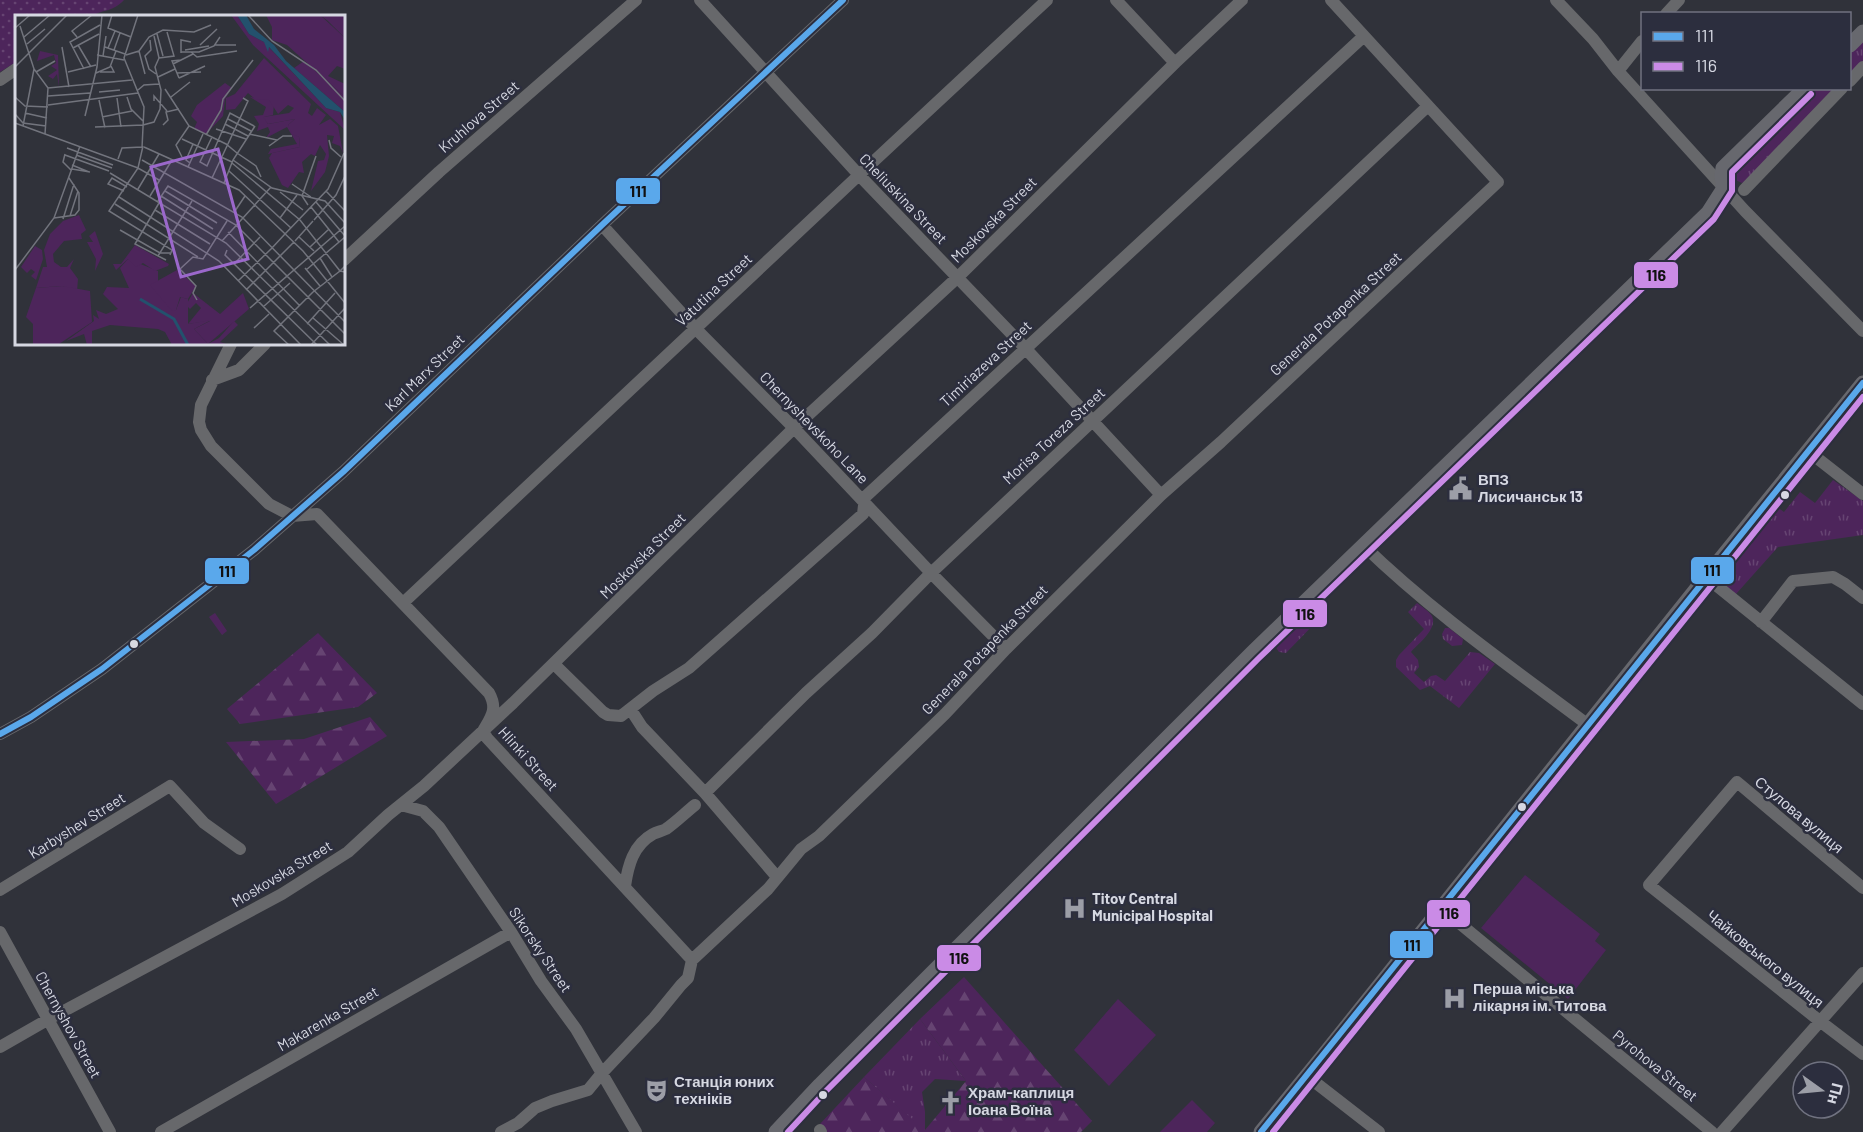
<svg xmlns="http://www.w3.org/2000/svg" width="1863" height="1132" viewBox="0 0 1863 1132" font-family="Barlow,sans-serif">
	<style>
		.grass { fill: url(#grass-tufts) }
		.forest { fill: url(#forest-firs) }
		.park { fill: #4d255b }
		.garden { fill: url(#garden-dots) }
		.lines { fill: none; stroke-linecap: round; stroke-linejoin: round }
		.minor { stroke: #67686b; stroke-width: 12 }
		.major { stroke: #67686e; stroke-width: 15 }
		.bus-1-casing { stroke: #2c2e3e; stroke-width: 10 }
		.bus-2-casing { stroke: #2c2e3e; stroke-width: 10 }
		.bus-1 { stroke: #5aa8eb; stroke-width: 6 }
		.bus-2 { stroke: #ca8be6; stroke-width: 6 }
		.bus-dot { fill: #d6d8e2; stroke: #2c2e3e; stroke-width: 2 }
		.labels { text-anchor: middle; stroke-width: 5; stroke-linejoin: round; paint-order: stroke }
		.street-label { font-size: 15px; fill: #d6d8e2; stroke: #2c2e3e }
		.poi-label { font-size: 15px; font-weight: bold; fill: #d6d8e2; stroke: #2c2e3e; text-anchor: start }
		.inset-river { fill: none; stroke: #23516d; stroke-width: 3 }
		.inset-road { fill: none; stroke: #72747d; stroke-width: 1.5 }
		.view { fill: #9b68cb; fill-opacity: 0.15; stroke: #9b68cb; stroke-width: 3 }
		.inset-edge { fill: none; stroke: #d6d8e2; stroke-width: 3 }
		.line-badge { stroke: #2c2e3e; stroke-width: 2 }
		.pale-badge-label { font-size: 16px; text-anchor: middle; font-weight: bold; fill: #111 }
	</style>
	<defs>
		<pattern id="grass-tufts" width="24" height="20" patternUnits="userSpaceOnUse" patternTransform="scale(1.5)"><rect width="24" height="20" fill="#4d255b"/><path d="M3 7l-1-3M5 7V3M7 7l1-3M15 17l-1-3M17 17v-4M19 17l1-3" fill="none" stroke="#664472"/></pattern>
		<pattern id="forest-firs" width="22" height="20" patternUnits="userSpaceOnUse" patternTransform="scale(1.5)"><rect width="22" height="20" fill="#4d255b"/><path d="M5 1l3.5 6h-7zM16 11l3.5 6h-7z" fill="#664472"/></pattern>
		<pattern id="garden-dots" width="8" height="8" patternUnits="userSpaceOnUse" patternTransform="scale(1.5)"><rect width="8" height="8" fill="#4d255b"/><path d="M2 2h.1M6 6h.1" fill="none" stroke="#664472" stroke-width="1.8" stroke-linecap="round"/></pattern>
	</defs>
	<rect width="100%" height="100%" fill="#30323a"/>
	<path class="grass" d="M1863 37V62L1850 76V50Z
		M1810 89H1837L1749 178 1742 183 1731 178 1728 173Z
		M1833 480 1863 501V535L1778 547 1736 594 1716 578 1777 507 1784 512 1800 492 1815 503Z
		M1417 603C1422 607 1429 611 1432 616 1438 629 1418 644 1411 652L1418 660 1419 667 1414 673 1424 682 1431 676 1436 675 1445 681 1470 652 1479 653 1495 664 1459 708 1430 686 1420 690 1396 667V660L1399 655 1424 629 1408 612Z
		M1313 606H1319L1323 610 1322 616 1286 653 1279 652 1275 646V642Z
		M215 613 227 631 222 635 209 617Z
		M1445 628H1449L1463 639 1462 645 1452 646 1443 639 1442 634Z
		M920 1019 966 1081 935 1079 922 1092 925 1112V1131L864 1077Z"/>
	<path class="forest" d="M318 633 377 693 358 707 240 724 227 709Z
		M370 717 387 736 276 804 226 742 304 739Z
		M964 977 1092 1121 1081 1132H826L820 1124 864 1077 925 1130 966 1081 920 1019Z"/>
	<path class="park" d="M1525 875 1600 934 1595 941 1606 950 1568 999 1481 928Z
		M1118 999 1156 1035 1109 1086 1074 1050Z
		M1192 1100 1215 1123 1207 1132H1160Z"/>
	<path class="garden" d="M0 0H124C113 12 104 9 92 16H16V62L0 72Z"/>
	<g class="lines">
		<path class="minor" d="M700 0 859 175 1025 348 1161 495
			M1116 0 1175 63
			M1556 0 1593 39 1618 71 1745 211 1863 331
			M1666 14 1679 0
			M1618 71 1642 41
			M0 80 16 69
			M1850 81 1863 67
			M1744 190 1842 88
			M602 225 695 328 794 428 931 573 1006 649
			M344 260 439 172 636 0
			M231 344 201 405 199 422 201 430 211 446 269 504 292 516 317 514 489 693C498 709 491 717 483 731L487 738 692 960
			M212 380 239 370 265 344
			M1808 451 1863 494
			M1363 545C1432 612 1511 667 1587 724
			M1706 577 1863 704
			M403 603 859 175 1047 0
			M1761 622 1793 581 1833 577 1845 584 1863 598
			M554 664 603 712 608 715 621 716 653 691 689 668 863 514 865 497 1364 36
			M631 710 642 727 705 793 777 877
			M0 734 31 717 102 669 254 550 343 472 602 225 843 0
			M705 793 806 693 872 633 931 573 1428 106
			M401 805 423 811 439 827 511 932 541 981 576 1029 636 1132
			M625 886C628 866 633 845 653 834 657 832 662 831 666 829 676 822 685 813 695 805
			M1863 888 1737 782 1649 885 1821 1022 1863 1054
			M0 890 170 786 204 823 240 849
			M1441 908 1712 1132
			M0 932 110 1132
			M0 1047 47 1020 282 894 348 852 388 815 424 786 513 703 794 428 958 277 1175 63 1242 0
			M1307 1076 1379 1132
			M820 1130 821 1132
			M161 1132 511 932
			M501 1132 518 1123 535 1108 552 1101 588 1090 602 1073 654 1018 681 985 688 978 692 960 768 889 801 849 819 836 945 714 1006 649 1161 495 1221 442 1498 182 1331 0
			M1722 1132 1863 973"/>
		<path class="major" d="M1850 45 1863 32
			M776 1132 820 1085 1253 652 1708 213 1724 188 1722 176 1723 168 1805 88
			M1261 1132 1323 1056 1706 577 1863 383"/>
		<defs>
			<path id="bus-1" d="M0 734 31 717 102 669 254 550 343 472 602 225 843 0
				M1261 1132 1863 383"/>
			<path id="bus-2" d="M788 1132 826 1091 1259 658 1714 219 1732 191V172L1811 94
				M1273 1132 1863 397"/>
		</defs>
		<use href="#bus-1" class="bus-1-casing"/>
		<use href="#bus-2" class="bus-2-casing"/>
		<use href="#bus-1" class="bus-1"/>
		<use href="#bus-2" class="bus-2"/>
	</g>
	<defs>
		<symbol id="civic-bare" viewBox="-9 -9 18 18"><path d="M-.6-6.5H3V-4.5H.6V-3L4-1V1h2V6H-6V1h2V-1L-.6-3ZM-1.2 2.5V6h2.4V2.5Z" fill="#9c9ea7" stroke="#2c2e3e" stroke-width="2.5" paint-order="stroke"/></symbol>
		<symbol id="hospital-bare" viewBox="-9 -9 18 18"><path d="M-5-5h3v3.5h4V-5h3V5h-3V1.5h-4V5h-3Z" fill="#9c9ea7" stroke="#2c2e3e" stroke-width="2.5" paint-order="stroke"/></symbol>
		<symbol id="theatre-bare" viewBox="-9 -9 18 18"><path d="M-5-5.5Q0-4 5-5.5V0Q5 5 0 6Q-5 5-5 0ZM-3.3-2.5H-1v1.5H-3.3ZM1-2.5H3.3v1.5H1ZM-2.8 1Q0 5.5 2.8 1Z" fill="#9c9ea7" stroke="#2c2e3e" stroke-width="2.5" paint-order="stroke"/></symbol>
		<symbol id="church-bare" viewBox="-9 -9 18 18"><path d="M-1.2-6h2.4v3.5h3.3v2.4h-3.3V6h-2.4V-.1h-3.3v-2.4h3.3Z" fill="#9c9ea7" stroke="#2c2e3e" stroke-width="2.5" paint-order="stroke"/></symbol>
	</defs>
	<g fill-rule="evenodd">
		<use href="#civic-bare" x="1444" y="472" width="33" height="33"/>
		<use href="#hospital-bare" x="1058" y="892" width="33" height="33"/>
		<use href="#hospital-bare" x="1438" y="982" width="33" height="33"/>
		<use href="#theatre-bare" x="640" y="1074" width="33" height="33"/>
		<use href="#church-bare" x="934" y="1086" width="33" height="33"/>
	</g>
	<g class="bus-dot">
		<circle cx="1785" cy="495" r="5"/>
		<circle cx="134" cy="644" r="5"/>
		<circle cx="1522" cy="807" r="5"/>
		<circle cx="823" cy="1095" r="5"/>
	</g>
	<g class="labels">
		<g class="street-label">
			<text transform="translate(479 117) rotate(-41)" y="5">Kruhlova Street</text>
			<text transform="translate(903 199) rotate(46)" y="5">Cheliuskina Street</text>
			<text transform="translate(994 220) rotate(-45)" y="5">Moskovska Street</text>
			<text transform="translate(714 290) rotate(-43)" y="5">Vatutina Street</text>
			<text transform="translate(1336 314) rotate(-43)" y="5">Generala Potapenka Street</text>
			<text transform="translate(986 364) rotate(-43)" y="5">Timiriazeva Street</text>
			<text transform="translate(425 373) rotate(-44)" y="5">Karl Marx Street</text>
			<text transform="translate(814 428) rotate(46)" y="5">Chernyshevskoho Lane</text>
			<text transform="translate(1054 436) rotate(-43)" y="5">Morisa Toreza Street</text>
			<text transform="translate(643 556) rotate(-45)" y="5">Moskovska Street</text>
			<text transform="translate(985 650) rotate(-46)" y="5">Generala Potapenka Street</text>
			<text transform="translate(528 759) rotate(48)" y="5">Hlinki Street</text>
			<text transform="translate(1799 815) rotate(40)" y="5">Стулова вулиця</text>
			<text transform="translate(77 826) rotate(-32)" y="5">Karbyshev Street</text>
			<text transform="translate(282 874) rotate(-31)" y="5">Moskovska Street</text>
			<text transform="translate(540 950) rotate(56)" y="5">Sikorsky Street</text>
			<text transform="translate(1765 959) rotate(39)" y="5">Чайковського вулиця</text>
			<text transform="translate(328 1019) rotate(-30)" y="5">Makarenka Street</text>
			<text transform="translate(68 1025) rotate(61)" y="5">Chernyshov Street</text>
			<text transform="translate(1655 1066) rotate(39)" y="5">Pyrohova Street</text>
		</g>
		<g class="poi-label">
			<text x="1478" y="485">ВПЗ<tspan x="1478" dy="17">Лисичанськ 13</tspan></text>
			<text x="1092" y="904">Titov Central<tspan x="1092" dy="17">Municipal Hospital</tspan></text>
			<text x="1473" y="994">Перша міська<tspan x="1473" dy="17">лікарня ім. Титова</tspan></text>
			<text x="674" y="1087">Станція юних<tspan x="674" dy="17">техніків</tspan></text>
			<text x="968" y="1098">Храм-каплиця<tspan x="968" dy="17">Іоана Воїна</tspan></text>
		</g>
	</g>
	<g transform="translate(15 15)">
		<rect width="330" height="330" fill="#30323a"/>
		<path d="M305 0H330V23L313 6ZM235 82 254 84 259 89 258 100 249 102 253 109 280 104 273 110 284 122 285 132 253 139 256 134 282 129 272 112 251 123 255 117 253 112 242 116 244 109 239 101 248 100 251 92ZM64 200 71 215 66 219 67 224 49 226 38 239 39 247 46 252H52L59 244 55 253 63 264 62 276 47 271 21 273 28 252H32L29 235 35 219 48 206ZM20 231 27 235 28 244 21 265 16 261 20 257 16 254 12 258 6 252ZM178 278 205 299 228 278 234 294 193 329 179 314 195 306 173 309 186 293 181 288 175 294 171 290Z" fill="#4d255b"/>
		<path d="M216 0H222L234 19 249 27 311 93 325 97 330 115 238 30ZM25 36 43 40 44 72 42 59 38 64 33 61 42 55 36 51 41 48 39 40 22 46ZM249 43 296 89 293 98 297 101 302 93 311 100 304 110 315 104 323 111 328 138 325 131 317 128 319 121 312 120 314 141 310 157 296 176 303 146 309 145 311 139 305 130 300 141 296 139 287 147 289 158 284 157 273 173 267 170 254 143 257 138 285 132 284 122 277 119 273 110 280 104 253 109 248 102 274 98 279 93 273 90 263 99 254 85 240 84 233 78 220 94 211 95V83L220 79ZM289 46 330 82V97L279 53ZM80 216 88 239 80 256 81 244 72 227H78L74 221ZM113 244 143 256V278L161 295 166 282 173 284V309L196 305 179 314 193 329 204 323 219 306 223 310 205 327 211 329 157 330 150 317 143 314 95 310 77 316V330H72L69 319 51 326 79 306 78 300 84 304 81 295 91 299 103 294 88 279 92 272 114 273 105 253Z" fill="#4d255b"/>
		<path d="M210 68 217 73 210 84 208 101 191 119 179 114 182 107 176 101 182 90Z" fill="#4d255b"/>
		<path d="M251 0H305L330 23V54L322 51 313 61 330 69V82L272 30 257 25V12ZM120 230 154 249 153 251 140 256 128 248 121 252 113 244 101 255 98 249H106ZM162 255 181 271 173 284 165 282 161 295 157 296 135 270ZM47 271 75 276 77 307 44 329 18 330V309L11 302 21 273Z" fill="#4d255b"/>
		<path d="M222 0H231L239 14 259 30 271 46 330 97V105L325 97 311 93 254 32 253 37 249 27 234 19Z" fill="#23516d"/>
		<path class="inset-river" d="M125 284 159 304 173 330"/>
		<path class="inset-road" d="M97 0 93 13 116 22M123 0 109 43 129 92 127 133M233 0 257 26 301 55 330 86M5 11 19 54 33 73 117 65M0 13 15 0M142 19 148 41M9 22 35 0M62 22 57 16 77 0M135 25 136 35 130 41 134 54 141 59M12 29 30 14M63 30 76 52M185 30 202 14M200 30H221M47 32 54 72M90 32 110 39M58 33 84 19M93 33 100 16M99 35 105 18M170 35 194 31M124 36 130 59M166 37H184L199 31 205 22M176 37 182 42 222 36M166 38V25L176 27M82 40 109 45M111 40 124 36 134 22 148 15 179 17 196 10M88 41 91 21M144 43 159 41 152 17M158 49 178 39M0 52 52 0M69 54 55 27 85 10M21 57 40 46M53 57 81 50M85 57H99L96 51M81 58 95 52 101 36M162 58 186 57M143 62 160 54M164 63 190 51M164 63 157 46 166 45M150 74 174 111 211 129 222 138M123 75 129 70 144 69M84 77 105 75M33 81 75 78M0 82 10 91 33 92M112 82 116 94 128 106M156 82 175 67M102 83 106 112M84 85 90 113M139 86V81L152 96M33 90 123 78M10 98 32 103M0 99 8 108 31 111M70 101 82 52 87 0M87 102 117 96M213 104 236 116M0 108 123 153 128 131M210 109 233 121M128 110 139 107 145 94 146 75 140 52 144 43 139 21M148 110 153 105 151 97 164 94M8 111 19 54M80 112 128 110M201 114 231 124M30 119 33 73M234 119 262 125M191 120 206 95 208 84 238 45M197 122 185 147 192 151 215 98 239 111M167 124 217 147M314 125 316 133 326 142M254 131 268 121H277M129 132 224 175 288 236 330 288M52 133 98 150M222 138 241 151 246 162M50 139 48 147 56 155M50 140 94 156M61 140 97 153M167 142 161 130 174 111M103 144 107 133 127 132M127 145 227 202 330 307M218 145 257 173 310 186 330 208M175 148 171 145 178 129M217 148 285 205 325 256 330 251M57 150 74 157M173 152 188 119M57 154 75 157M214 156 276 213M95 158 211 228 315 330M197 163 233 86 228 83M144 165 123 153 94 196 157 235 155 240M209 168 218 145 240 111M277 169 296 182M123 174 144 139M109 176 93 169 97 163 112 172M150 176 202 208M311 176 330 196M265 177 288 195M135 181 157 145M146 181 198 214M104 182 204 246 286 330M143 186 153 171 221 210 330 319M301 187 330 221M144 188 120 229 151 245M100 189 183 242M293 190 287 181 301 141M296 192 324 227M140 195 195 229M220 196 230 181M55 201 63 176M39 203 60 200 64 195V178L54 163M265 203 282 180M48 204 59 169M299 205 321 180 330 161M105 215 145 238H155M213 217 285 291M270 219 313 174 329 138M284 222 299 236M207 226 256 172M280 226 298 206M295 232 314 214M256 234 270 219M212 235 210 240 302 330M143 241 177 186M305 243 317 262M219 249 245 222M290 253 305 271M0 255 39 203 65 131M291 255 330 222M223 266 256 234M231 275 279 227M298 277 325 256 330 257M182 285 178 278 181 271 165 254 178 242 188 244 212 206M248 292 275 268M235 293 330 211M298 303 329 330M292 309 320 278M239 313 254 299M274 330 259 316 298 277M296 330 330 293"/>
		<path class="view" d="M203 134 233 244 166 262 136 152Z"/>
		<rect width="330" height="330" class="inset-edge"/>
	</g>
	<g class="line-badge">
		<rect x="615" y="177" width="46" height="28" rx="6" fill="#5aa8eb"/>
		<rect x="1633" y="261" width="46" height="28" rx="6" fill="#ca8be6"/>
		<rect x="1690" y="556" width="45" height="29" rx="6" fill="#5aa8eb"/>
		<rect x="204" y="557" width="46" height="28" rx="6" fill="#5aa8eb"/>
		<rect x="1282" y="599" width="46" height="29" rx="6" fill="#ca8be6"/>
		<rect x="1426" y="899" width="45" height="29" rx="6" fill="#ca8be6"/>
		<rect x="1389" y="930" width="45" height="29" rx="6" fill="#5aa8eb"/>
		<rect x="936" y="944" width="46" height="28" rx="6" fill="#ca8be6"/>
	</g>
	<g class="pale-badge-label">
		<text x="638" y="197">111</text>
		<text x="1656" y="281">116</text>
		<text x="1712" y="576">111</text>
		<text x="227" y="577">111</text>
		<text x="1305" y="620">116</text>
		<text x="1449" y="919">116</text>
		<text x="1412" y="951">111</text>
		<text x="959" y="964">116</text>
	</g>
	<rect x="1641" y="12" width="210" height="78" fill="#2c2e3e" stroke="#707280" stroke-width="1.5"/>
	<rect x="1653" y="32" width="30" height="9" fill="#5aa8eb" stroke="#707280" stroke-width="1.5"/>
	<text x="1695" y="42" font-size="18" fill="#d6d8e2">111</text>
	<rect x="1653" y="62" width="30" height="9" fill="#ca8be6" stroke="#707280" stroke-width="1.5"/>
	<text x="1695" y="72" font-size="18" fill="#d6d8e2">116</text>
	<g transform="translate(1821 1090) rotate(105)"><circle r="28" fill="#2c2e3e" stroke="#707280" stroke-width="1.5"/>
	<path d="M0-4.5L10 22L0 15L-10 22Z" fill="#9c9ea7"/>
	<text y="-9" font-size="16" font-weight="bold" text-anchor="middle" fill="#d6d8e2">Пн</text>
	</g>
</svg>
